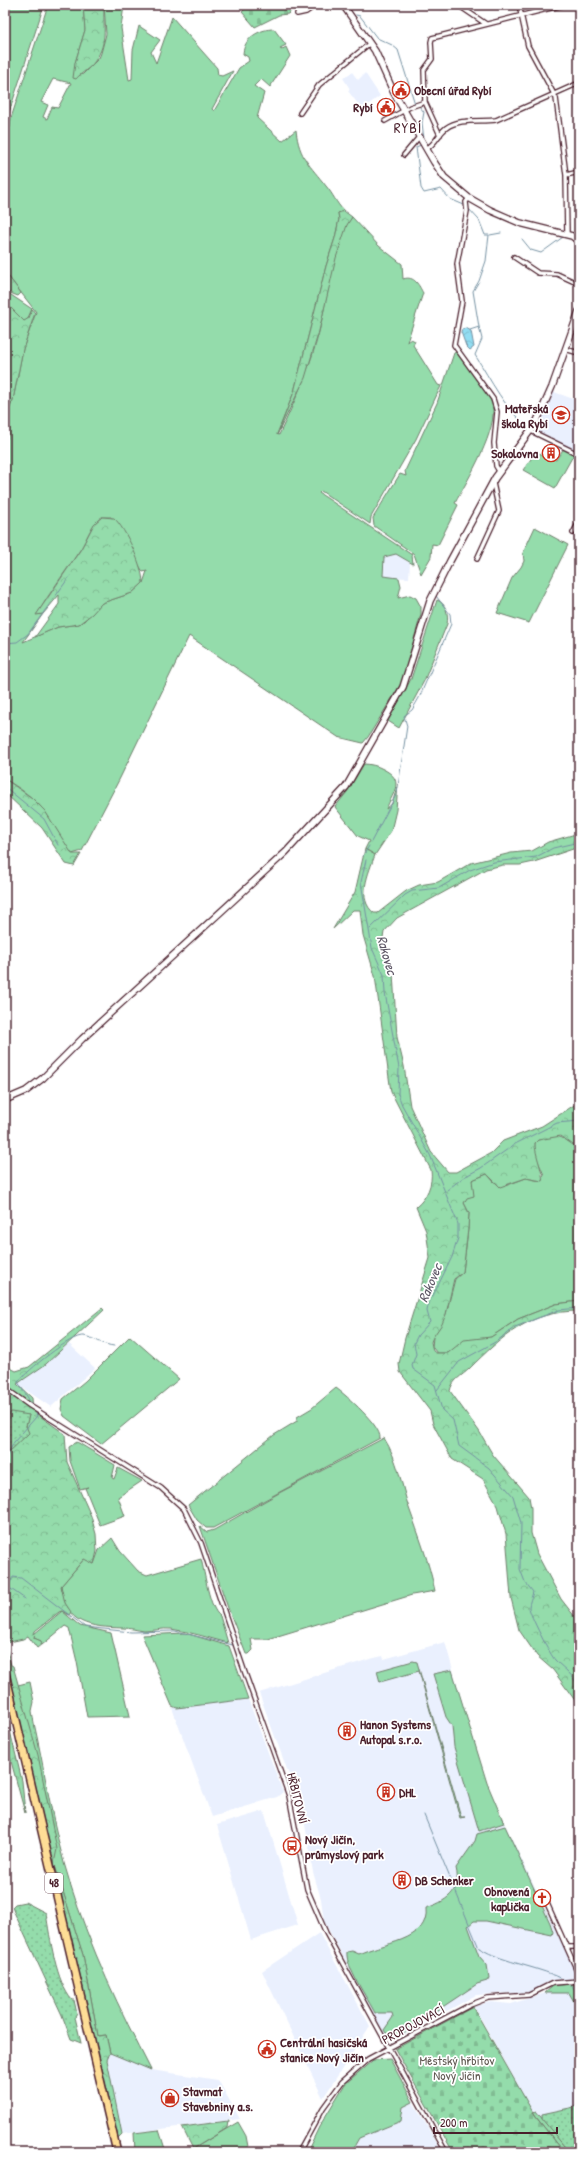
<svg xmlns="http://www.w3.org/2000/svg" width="584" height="2157" viewBox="0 0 584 2157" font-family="'Patrick Hand',sans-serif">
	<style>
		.built { fill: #eaf0fe }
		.green { fill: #94dcab; stroke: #6f7e6b; fill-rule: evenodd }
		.forest { fill: url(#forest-crowns); stroke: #6f7e6b }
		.cemetery { fill: url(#cemetery-stones); stroke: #6f7e6b }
		.garden { fill: url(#garden-dots); stroke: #6f7e6b }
		.water { fill: url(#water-waves); stroke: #7591a2 }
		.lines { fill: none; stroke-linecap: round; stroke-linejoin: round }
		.stream { stroke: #7591a2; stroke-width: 1 }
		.street-casing { stroke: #4a1f2b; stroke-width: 6 }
		.secondary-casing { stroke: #4a1f2b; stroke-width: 8 }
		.highway-casing { stroke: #4a1f2b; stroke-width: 10 }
		.street { stroke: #fff; stroke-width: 3.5 }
		.secondary { stroke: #fff; stroke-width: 5.5 }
		.highway { stroke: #fedd96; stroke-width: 7 }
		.labels { text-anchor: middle; stroke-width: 3.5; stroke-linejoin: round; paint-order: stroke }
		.shield { fill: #fff; stroke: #80626b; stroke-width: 1 }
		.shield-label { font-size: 12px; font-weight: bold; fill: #4a1f2b }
		.poi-label { font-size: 13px; font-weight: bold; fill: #4a1f2b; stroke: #fff; text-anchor: start }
		.street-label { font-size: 13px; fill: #4a1f2b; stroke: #fff }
		.park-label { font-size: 13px; fill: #605851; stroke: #fff }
		.water-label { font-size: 14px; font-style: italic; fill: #5f5867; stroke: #fff }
		.quarter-label { font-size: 15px; letter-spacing: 1px; fill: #4a1f2b; stroke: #fff }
	</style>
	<defs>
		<pattern id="forest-crowns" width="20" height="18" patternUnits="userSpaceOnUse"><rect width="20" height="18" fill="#94dcab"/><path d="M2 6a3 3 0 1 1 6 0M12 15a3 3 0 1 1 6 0" fill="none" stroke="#81bc93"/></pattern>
		<pattern id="cemetery-stones" width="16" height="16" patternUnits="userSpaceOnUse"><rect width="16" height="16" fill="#94dcab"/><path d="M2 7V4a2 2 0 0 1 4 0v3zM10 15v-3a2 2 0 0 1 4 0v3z" fill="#81bc93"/></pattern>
		<pattern id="garden-dots" width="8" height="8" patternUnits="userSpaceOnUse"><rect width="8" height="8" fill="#94dcab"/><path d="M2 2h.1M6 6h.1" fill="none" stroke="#81bc93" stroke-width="1.8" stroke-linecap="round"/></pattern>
		<pattern id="water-waves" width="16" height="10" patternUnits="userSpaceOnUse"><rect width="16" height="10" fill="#91ddf2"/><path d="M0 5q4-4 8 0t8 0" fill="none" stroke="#7fbdd0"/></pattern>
	</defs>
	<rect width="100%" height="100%" fill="#fff"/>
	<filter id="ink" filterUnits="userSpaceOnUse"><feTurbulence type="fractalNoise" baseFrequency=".025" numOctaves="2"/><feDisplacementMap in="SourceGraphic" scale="8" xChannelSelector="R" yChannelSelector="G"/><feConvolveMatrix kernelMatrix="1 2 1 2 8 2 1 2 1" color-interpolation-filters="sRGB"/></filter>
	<g filter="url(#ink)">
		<path class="built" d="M352 72 358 80 365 73 380 96 362 109 348 91 350 89 343 78Z
			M554 392 579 401V445L576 451 536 431Z
			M396 554 410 563 409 578 383 577 384 557Z
			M68 1343 95 1368 51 1407 17 1384 46 1364Z
			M445 1642 485 1783 579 1979 551 1980 529 1992 476 1995 392 2041 384 2033 324 1921 321 1899 313 1872 303 1813 259 1693 370 1659 383 1656 384 1659Z
			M248 1699 283 1792 277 1797 212 1817 172 1708Z
			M264 1811 298 1925 251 1940 217 1825Z
			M319 1933 370 2026 323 2098 262 1971Z
			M545 1993H570L579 2010V2106L543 2114 542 2119 536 2112H533L475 2008 471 2007 490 2002 511 2004Z
			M110 2053 151 2070 218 2080 240 2119 122 2134 107 2060Z
			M413 2102 442 2152H351L359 2138 401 2121 403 2107Z"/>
		<path class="green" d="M5 5H44L5 125Z
			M48 5H83L85 30 75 63 78 76 83 74 99 58 101 53 106 34 104 5H124L121 28 129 80 132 79 133 50 139 26 160 40 151 52 156 63 172 17 217 68 218 75 222 76 233 71 212 109 214 111 239 68 249 61 248 57 243 54C244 38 259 29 274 29L286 45 280 48 281 50 286 47 290 56 270 87 261 79 254 86 264 93 257 118 282 141 296 130C299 158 310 165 326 186 333 194 336 203 344 211L338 213 339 219 335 238 326 266 294 392 277 434 279 435C295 401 310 368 319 332 326 306 335 235 352 217L379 246 402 264 403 279C415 275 419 286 423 293L407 342 411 339 415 341 413 345 438 385 441 386 416 439 371 517 370 524 321 491 319 493 412 555 413 564 396 554 384 557 383 576 399 578 401 586 398 598 410 595 416 598 421 607V614L402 682 368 737 363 743 338 737 189 636 120 778 82 851 72 854C61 841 55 826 45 812 35 798 19 788 5 779V443L9 434 5 425V419L13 400 23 349 36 312 5 272V133L10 127 11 118ZM53 79 71 83 58 108 52 107 47 119 43 117 48 105 41 102ZM102 517H111L143 572 147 571 143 583 132 593 102 603 84 621 79 624 58 627 23 642 43 614H37C50 592 66 571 80 550 87 540 91 523 102 517Z
			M5 291 32 309 27 320 24 321 5 302Z
			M457 352C469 367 485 384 492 403 500 427 467 481 455 503L458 505 438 545 432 544 431 557 421 574 414 554 374 526 373 518 400 474 406 476 405 471 437 403 454 353Z
			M564 448 574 454 555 488 523 470 536 452 556 460Z
			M535 527 568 545 529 623 497 613 512 578 521 567 524 561 523 553Z
			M437 600C446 603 449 615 447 624L424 681 399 728 388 721 411 679Z
			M364 764C370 764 378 766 383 769 405 780 394 791 386 809L392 804 398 784 396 810 391 831 375 855 365 849 369 841 358 836 335 807 347 792Z
			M553 1136C566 1136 568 1145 579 1145V1301L556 1304 518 1319 491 1337 459 1345 448 1353H437L432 1347 433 1337 446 1314 455 1279 463 1272 468 1229 469 1213 464 1203 472 1180 487 1174 494 1182 505 1186 526 1178 540 1181 544 1175 534 1152 535 1143 538 1140Z
			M130 1336 179 1379 101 1444 64 1416 61 1409 63 1399 85 1381Z
			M336 1388C346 1395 381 1426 380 1438L213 1528H206L197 1520 188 1505 274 1435 297 1421V1417L312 1408Z
			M384 1438C398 1460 401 1484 409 1508 419 1536 429 1562 435 1591L412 1595 268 1639H251L253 1650 249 1654H246L228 1608 200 1526 207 1532 214 1530 279 1493Z
			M77 1442 115 1465 112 1478 114 1479 118 1468 142 1481 118 1497 125 1516 100 1525 85 1488 88 1487 80 1489 70 1461 69 1447Z
			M112 1538 120 1551 138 1571 147 1575 201 1559C205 1573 209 1608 220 1616L228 1643C209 1638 191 1632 171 1629 162 1628 153 1631 144 1631 137 1630 130 1628 123 1628 90 1627 65 1625 61 1586L85 1558 94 1564 99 1550Z
			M62 1611 80 1626 111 1633 130 1716 87 1717 77 1662 69 1628 65 1626 42 1645 41 1641 34 1638V1634Z
			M185 1633 229 1646 248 1699 177 1708 172 1706 142 1635Z
			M413 1661 417 1662 461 1817H465L460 1818 419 1671 380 1682 377 1671Z
			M452 1670 487 1783 504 1823 479 1831 454 1747 452 1726 446 1717 433 1674Z
			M30 1682 34 1702 32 1711 34 1723C46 1776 53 1830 70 1883 90 1948 120 2010 151 2070L110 2053 106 2035 98 2036 83 1955 54 1863C57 1845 53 1829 49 1811 41 1768 28 1727 18 1685Z
			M505 1826 550 1923 553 1932 552 1935 486 1921H474L468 1926 479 1956 487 1965 489 1978 487 1981 477 1984 396 2038 386 2033 384 2030 393 2017 392 2013H375C368 1999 345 1966 347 1952L352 1951 359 1954C380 1943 430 1942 426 1908 445 1902 462 1892 456 1868L475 1841 477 1834Z
			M569 1984 579 1986V2010L569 1993H545L553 1986Z
			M390 2059 413 2102 403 2107 401 2121 359 2138 351 2152H307L319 2127 345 2084 373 2060Z
			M536 2111 569 2152H564L536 2117 533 2112Z
			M238 2122 246 2136 249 2152H194L193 2149Z
			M159 2130 166 2152H135L134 2133Z"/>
		<path class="forest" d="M83 5H104C103 29 109 44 92 65 88 69 78 76 76 79L73 78 75 63 85 30Z
			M344 211 352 217 347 225 336 258 319 331 305 378 277 435 294 392 326 266 335 238 339 219 338 213Z
			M5 272 21 293 18 296 5 291Z
			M5 302 24 321 29 318 32 309 35 313 23 349 13 400 5 419Z
			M102 517 114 518C126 529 143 567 143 583L132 593 102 603 92 614 79 624 58 627 35 637 59 604V595L43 614 36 615 81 549 94 524Z
			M5 779 32 798 45 811 72 854H81L74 866 66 864 42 828 5 793Z
			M579 833V847L534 862 520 865H503L486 869 397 918 384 932 382 945 393 973 397 1037 404 1066 410 1106 431 1152 448 1172H456L491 1153 503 1141 542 1126 579 1102V1145H573L561 1136 538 1140 535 1143C534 1152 545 1177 542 1181L526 1178 500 1187 487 1174 472 1180 474 1196 467 1198 464 1203 469 1213 468 1229 463 1272 454 1279 446 1314 442 1324 433 1337 431 1342 433 1351 436 1353H448L464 1340 491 1337 518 1319 556 1304 579 1301V1311C530 1311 502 1336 469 1369 462 1376 452 1380 450 1391L479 1431 493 1455 529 1497 531 1508V1533L537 1554 561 1599 575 1617 574 1643 579 1658V1706L553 1670 537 1656 519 1630 511 1598 506 1534 498 1506 483 1479 452 1459 433 1424 430 1411 400 1372 399 1364 405 1338 430 1258 426 1231 416 1207C427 1198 433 1184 431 1170L391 1092 375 976 363 935 360 910H353L333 929 355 892 365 849 375 855C369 872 356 899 374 913H378L406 891 419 885 438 882 471 863 511 853 532 851 548 842Z
			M102 1308 104 1310 46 1364 17 1384 32 1398 33 1411 65 1434 67 1462 91 1516 96 1534 97 1551 94 1564 84 1559 61 1586 65 1603 71 1612 69 1615 62 1611 59 1612 35 1631 34 1638 41 1641 42 1644 37 1648 28 1636 23 1639 5 1643V1456L28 1433 26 1426 29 1415 5 1420V1365L16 1371 29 1367Z
			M5 1644 11 1665 13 1666 38 1755 57 1849 54 1863 83 1955 98 2036 106 2035 110 2053 107 2060 122 2134 118 2138 5 1655Z
			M5 1710 22 1781 25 1813 5 1739Z
			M228 2121 227 2128 193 2149 182 2127Z"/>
		<path class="cemetery" d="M249 5H293V9L288 14 279 15 255 27 242 12Z
			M473 2007 535 2116 564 2152H453L395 2049Z"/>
		<path class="garden" d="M11 1412 29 1415 26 1426 29 1433 5 1456V1420Z
			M25 1902 46 1913C50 1938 56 1982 72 2000H74L77 2014 75 2017 81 2043 71 2039 62 2015 14 1912 12 1907 15 1904Z
			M579 2106V2152H569L542 2119V2114Z"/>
		<path class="water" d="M466 328 471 331 474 347 470 350 466 346 461 332 462 329Z"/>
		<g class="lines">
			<path class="stream" d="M356 15 360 16 377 38 392 45 398 50 415 104
				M419 106 424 112 422 123 424 139
				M421 145 416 147 421 188 424 193 441 189 450 199 464 205
				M468 208 479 220 485 235H489L486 261 479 281 473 291 479 327 482 339 475 355C491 380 505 410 529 428
				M490 235 501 233
				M522 239 531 250 541 253 563 237
				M470 330 479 327
				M5 643 17 642 28 634 70 576
				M5 787 44 819 58 845
				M371 842 397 793 407 726 404 716 412 710 419 698 451 624 450 614 436 596
				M363 856 369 846
				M366 860 361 882 372 948 384 975 385 993 399 1068 398 1094 402 1105 430 1155 458 1224V1238L452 1257 428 1306 427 1311 430 1322 418 1335 414 1343 416 1354 412 1365 413 1369 435 1385 442 1410 453 1420 459 1446 489 1468 513 1496 521 1523 520 1569 525 1582 533 1592C532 1596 529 1603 529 1607 529 1614 551 1656 555 1660 566 1671 572 1673 579 1688
				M370 929 405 895 412 891 439 888 470 870 494 862 536 857 553 848 579 842
				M447 1190 464 1177 481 1168 515 1144 557 1123 579 1121
				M437 1390 459 1362 497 1341 515 1327 559 1310 579 1308
				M33 1406 18 1382C27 1371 71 1334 84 1336 94 1338 103 1345 114 1346
				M5 1460 14 1442 37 1416 36 1413
				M5 1584 8 1586 13 1577 21 1578 85 1627 131 1632 175 1631 233 1645
				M8 1587 25 1599
				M424 1815 479 1948C506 1964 539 1966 567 1981
				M569 1983 579 1994"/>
			<defs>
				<path id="street" d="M305 5 299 7 297 14 306 12 316 5
					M458 5 486 24
					M519 5 528 46 556 98 566 175 567 234
					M300 113 319 85 370 43
					M385 121 410 107 425 102
					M440 135 425 102 424 70 432 59 431 42 432 38 563 5
					M426 149C436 144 438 134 446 128 459 118 480 122 496 120L579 83
					M404 155 419 137
					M566 175 579 172
					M469 198 466 202 467 211 457 264 462 301 454 345 493 399 497 412 494 443 496 466 499 471
					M514 257 538 273 557 274 579 284
					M565 349 579 353
					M531 431 574 452
					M573 533 579 522
					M477 559 499 511 493 483
					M5 1388 30 1406 161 1488 184 1509 201 1543 245 1673 289 1796 307 1889 326 1933 446 2152
					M546 1901 579 1975
					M567 1947H579
					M299 2152 323 2108 342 2082 368 2059 470 2005 488 1998 529 1995 553 1983 579 1981"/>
				<path id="secondary" d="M343 5 375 51 394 93 434 162 444 177 469 198 490 210 520 223 572 236 579 242
					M5 1100 26 1091 43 1078 82 1039 286 852 346 787 403 687 430 601 450 561 495 478 536 423 552 387 579 311"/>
				<path id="highway" d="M5 1673 117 2152"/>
			</defs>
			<use href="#street" class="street-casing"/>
			<use href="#secondary" class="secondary-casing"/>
			<use href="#highway" class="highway-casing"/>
			<use href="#street" class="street"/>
			<use href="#secondary" class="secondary"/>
			<use href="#highway" class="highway"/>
		</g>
	</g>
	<defs>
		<symbol id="civic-ring" viewBox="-11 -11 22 22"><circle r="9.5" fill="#fff" stroke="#c8321e" stroke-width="1.5"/><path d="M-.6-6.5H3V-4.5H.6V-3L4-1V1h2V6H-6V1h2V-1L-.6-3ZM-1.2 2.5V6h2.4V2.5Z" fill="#c8321e"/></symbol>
		<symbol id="school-ring" viewBox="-11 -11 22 22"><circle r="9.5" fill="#fff" stroke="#c8321e" stroke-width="1.5"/><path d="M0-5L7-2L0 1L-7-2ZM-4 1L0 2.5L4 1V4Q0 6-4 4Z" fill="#c8321e"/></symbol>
		<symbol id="building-ring" viewBox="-11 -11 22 22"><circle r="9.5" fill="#fff" stroke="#c8321e" stroke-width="1.5"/><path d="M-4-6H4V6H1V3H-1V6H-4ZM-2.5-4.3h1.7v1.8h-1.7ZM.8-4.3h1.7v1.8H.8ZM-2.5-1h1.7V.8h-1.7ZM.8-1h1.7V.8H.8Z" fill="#c8321e"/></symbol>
		<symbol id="bus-ring" viewBox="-11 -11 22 22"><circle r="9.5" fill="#fff" stroke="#c8321e" stroke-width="1.5"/><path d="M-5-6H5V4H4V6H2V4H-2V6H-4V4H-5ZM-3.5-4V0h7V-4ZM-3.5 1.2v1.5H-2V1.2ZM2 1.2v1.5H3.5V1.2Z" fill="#c8321e"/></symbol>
		<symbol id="church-ring" viewBox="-11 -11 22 22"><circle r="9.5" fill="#fff" stroke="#c8321e" stroke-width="1.5"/><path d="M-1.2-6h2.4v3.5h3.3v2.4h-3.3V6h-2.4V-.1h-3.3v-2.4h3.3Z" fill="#c8321e"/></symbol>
		<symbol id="shop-ring" viewBox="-11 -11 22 22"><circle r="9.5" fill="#fff" stroke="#c8321e" stroke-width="1.5"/><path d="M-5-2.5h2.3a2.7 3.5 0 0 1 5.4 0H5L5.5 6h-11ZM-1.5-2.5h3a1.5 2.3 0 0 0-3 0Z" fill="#c8321e"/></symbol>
	</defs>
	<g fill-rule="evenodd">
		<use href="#civic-ring" x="391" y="80" width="20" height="20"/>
		<use href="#civic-ring" x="376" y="97" width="20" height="20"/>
		<use href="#school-ring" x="551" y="405" width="20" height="20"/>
		<use href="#building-ring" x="541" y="443" width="20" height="20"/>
		<use href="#building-ring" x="337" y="1721" width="20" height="20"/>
		<use href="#building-ring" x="376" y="1782" width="20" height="20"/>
		<use href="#bus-ring" x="282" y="1836" width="20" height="20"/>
		<use href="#building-ring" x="392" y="1870" width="20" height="20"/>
		<use href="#church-ring" x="532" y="1888" width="20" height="20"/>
		<use href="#civic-ring" x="257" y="2039" width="20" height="20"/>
		<use href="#shop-ring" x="160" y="2088" width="20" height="20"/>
	</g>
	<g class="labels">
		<rect class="shield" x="45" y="1873" width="18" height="20" rx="3"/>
		<g class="shield-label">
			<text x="54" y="1887">48</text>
		</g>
		<g class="poi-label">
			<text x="414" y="95">Obecní úřad Rybí</text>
			<text x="373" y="112" text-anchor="end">Rybí</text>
			<text x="548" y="413" text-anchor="end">Mateřská<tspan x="548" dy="15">škola Rybí</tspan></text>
			<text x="538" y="458" text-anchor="end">Sokolovna</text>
			<text x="360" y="1729">Hanon Systems<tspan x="360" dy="15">Autopal s.r.o.</tspan></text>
			<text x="399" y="1797">DHL</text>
			<text x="305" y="1844">Nový Jičín,<tspan x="305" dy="15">průmyslový park</tspan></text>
			<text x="415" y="1885">DB Schenker</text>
			<text x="529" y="1896" text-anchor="end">Obnovená<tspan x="529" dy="15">kaplička</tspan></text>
			<text x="280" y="2047">Centrální hasičská<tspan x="280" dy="15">stanice Nový Jičín</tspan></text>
			<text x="183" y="2096">Stavmat<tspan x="183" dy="15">Stavebniny a.s.</tspan></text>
		</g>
		<g class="street-label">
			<text transform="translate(298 1798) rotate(76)" y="5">HŘBITOVNÍ</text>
			<text transform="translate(413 2024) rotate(-28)" y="5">PROPOJOVACÍ</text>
		</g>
		<g class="park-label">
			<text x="457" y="2065">Městský hřbitov<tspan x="457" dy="15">Nový Jičín</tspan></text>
		</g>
		<g class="water-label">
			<text transform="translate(387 955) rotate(74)" y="5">Rakovec</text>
			<text transform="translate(430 1283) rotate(-67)" y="5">Rakovec</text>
		</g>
		<g class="quarter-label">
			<text x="408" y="133">RYBÍ</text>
		</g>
	</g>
	<rect width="584" height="2157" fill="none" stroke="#fff" stroke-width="20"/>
	<rect x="10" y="10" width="564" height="2137" fill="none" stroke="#4a1f2b" stroke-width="1.5" filter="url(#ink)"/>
	<path d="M434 2127v6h123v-6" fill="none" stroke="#4a1f2b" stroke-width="2"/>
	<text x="440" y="2127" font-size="12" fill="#4a1f2b" stroke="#ffffff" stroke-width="3" paint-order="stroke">200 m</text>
</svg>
